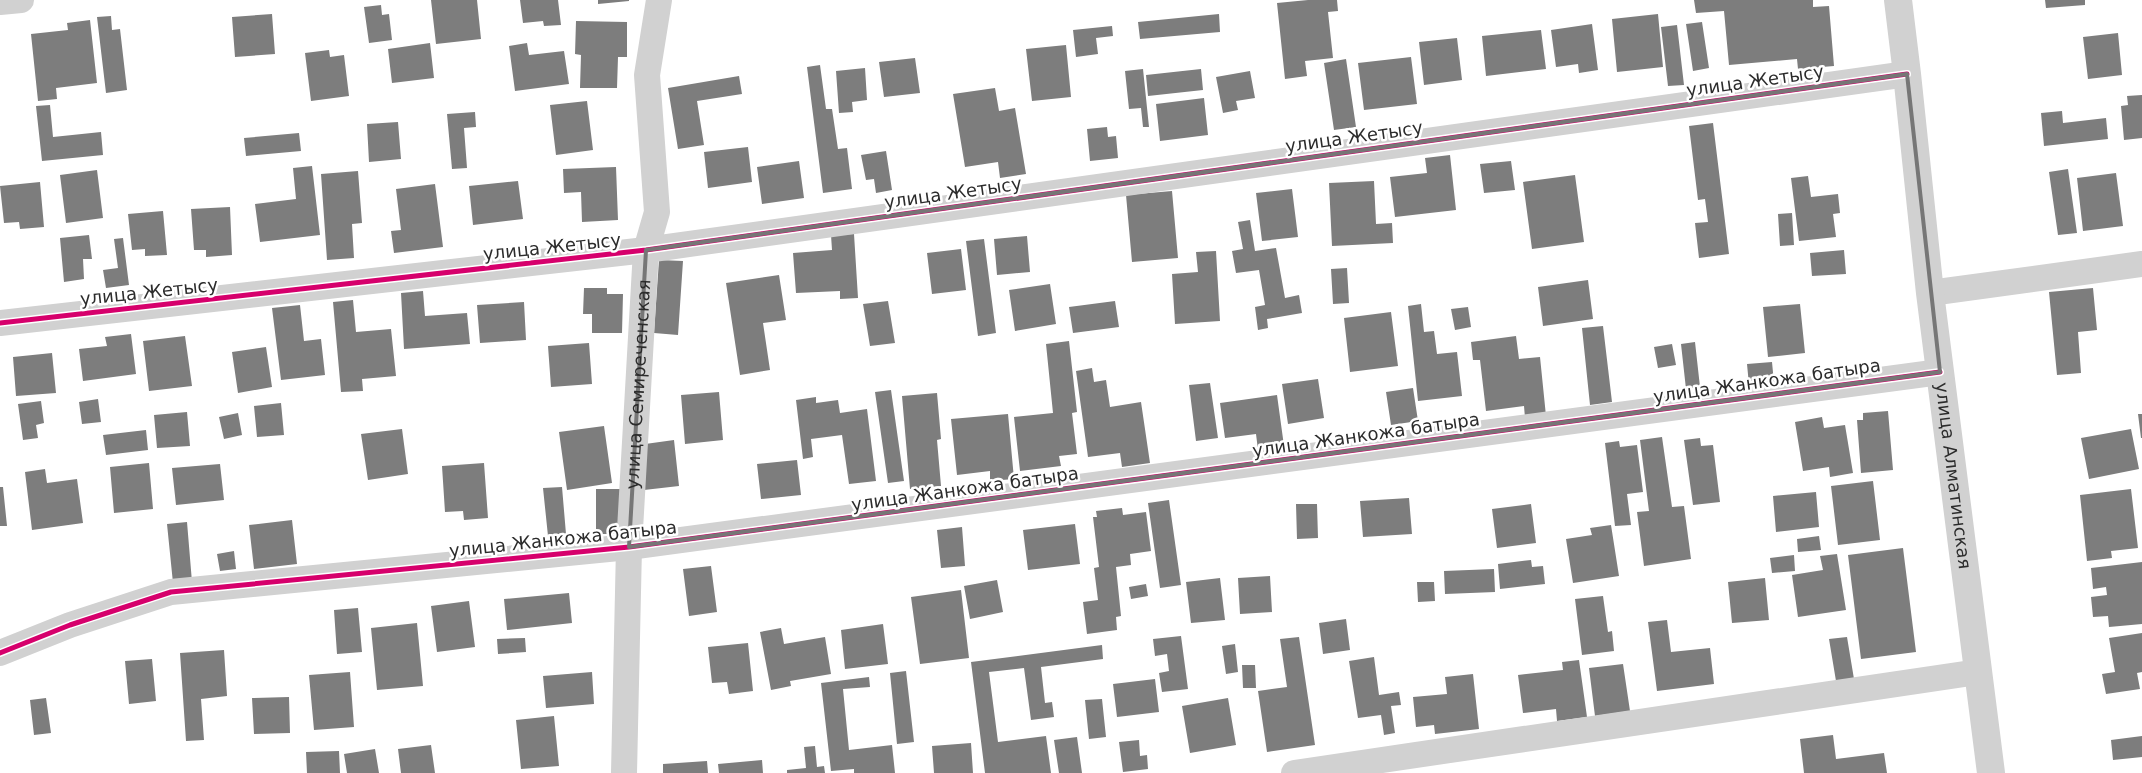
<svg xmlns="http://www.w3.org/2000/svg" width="2142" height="773" viewBox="0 0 2142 773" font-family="'DejaVu Sans',sans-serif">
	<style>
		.building { fill: #7d7d7d }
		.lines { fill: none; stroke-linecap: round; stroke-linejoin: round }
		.minor { stroke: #d1d1d1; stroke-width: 26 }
		.tertiary { stroke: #d1d1d1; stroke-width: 28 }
		.cycleway-casing { stroke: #fff; stroke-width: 8 }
		.cycleway { stroke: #d6006c; stroke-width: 5 }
		.marked { fill: none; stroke: #767676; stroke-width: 4; stroke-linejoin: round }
		.labels { text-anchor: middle; stroke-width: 5; stroke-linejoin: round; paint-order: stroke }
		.street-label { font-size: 18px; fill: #2c2c2c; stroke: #fff }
	</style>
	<rect width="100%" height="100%" fill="#fff"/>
	<path class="building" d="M431 0H477L481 39 436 44Z
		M520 0H558L561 25 544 26 543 21 523 23Z
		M598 0H629V1L598 4Z
		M1308 0H1337L1338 11 1328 12 1333 58 1305 61 1307 76 1285 79 1277 3Z
		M1694 0H1813V7L1829 6 1834 66 1798 69 1797 59 1729 65 1724 11 1696 13Z
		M2045 0H2085V5L2046 8Z
		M381 5 382 15 389 14 392 40 369 43 364 7Z
		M272 14 275 54 235 57 232 17Z
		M1219 14 1220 32 1140 39 1138 22Z
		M1658 14 1663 67 1617 72 1612 19Z
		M111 16 112 30 120 29 127 90 106 93 97 17Z
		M90 20 97 83 56 88 57 99 38 101 31 34 68 30 67 23Z
		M576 21 627 22V57H618L617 88H580L581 55 575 54Z
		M1702 22 1709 68 1693 71 1686 24Z
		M1592 24 1598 70 1579 73 1578 64 1556 67 1551 30Z
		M1677 25 1684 85 1668 86 1661 27Z
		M1112 26 1113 36 1096 38 1098 54 1076 57 1073 30Z
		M1541 30 1546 69 1486 76 1482 36Z
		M2118 33 2122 75 2088 79 2083 37Z
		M1457 38 1462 80 1424 85 1419 42Z
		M430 43 434 78 392 83 388 49Z
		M527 43 529 55 564 51 569 84 515 91 509 46Z
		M1066 45 1071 97 1032 101 1026 49Z
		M329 50 330 57 344 55 349 96 311 101 305 53Z
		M1411 57 1417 104 1364 110 1358 63Z
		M915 58 920 93 884 97 879 62Z
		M1346 59 1356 127 1334 130 1324 63Z
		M820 65 826 109H832L838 149 847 148 852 189 823 193 807 67Z
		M865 68 867 100 852 102 853 112 839 113 836 71Z
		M1143 69 1149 127H1143L1141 108 1129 109 1125 71Z
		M1201 69 1203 90 1148 96 1146 75Z
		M1250 71 1255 98 1236 101 1238 110 1223 113 1216 77Z
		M739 76 742 94 697 101 704 145 678 149 668 88Z
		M995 88 999 111 1015 108 1026 174 1000 178 998 162 965 167 953 94Z
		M2142 95V138L2124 140 2121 106 2128 105 2127 96Z
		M1204 98 1208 135 1160 141 1156 104Z
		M587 101 593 150 556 155 550 105Z
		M50 105 53 137 101 132 103 155 42 161 36 106Z
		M2062 111 2063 123 2106 118 2108 139 2044 146 2041 113Z
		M475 112 476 127 464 128 467 168 452 169 447 114Z
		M398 122 401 159 369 162 367 124Z
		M1713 123 1729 254 1699 258 1695 223 1708 222 1705 199 1698 200 1689 126Z
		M1107 127 1108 137 1116 136 1118 158 1090 161 1087 129Z
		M299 133 301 151 246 156 244 138Z
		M748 147 752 182 708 188 704 152Z
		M886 151 892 190 876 193 874 179 866 180 861 155Z
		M1450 155 1456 210 1395 217 1390 177 1427 173 1425 158Z
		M799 161 804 198 762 204 757 167Z
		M1511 161 1515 190 1484 193 1480 164Z
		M312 166 320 235 260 242 255 204 296 199 293 168Z
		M616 167 618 220 582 222 581 192 564 193 563 169Z
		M2068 169 2077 233 2058 235 2049 172Z
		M97 170 103 218 66 223 60 175Z
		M358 171 362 223 352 224 354 258 327 260 321 174Z
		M2116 173 2123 226 2083 231 2077 178Z
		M1575 175 1584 242 1532 249 1523 182Z
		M1808 176 1811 197 1838 194 1840 213 1833 214 1836 237 1799 241 1791 178Z
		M518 181 523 219 473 225 469 186Z
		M1374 181 1376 224 1392 223 1393 243 1332 246 1329 183Z
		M40 182 44 227 20 229 19 222 4 223 0 186Z
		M435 184 443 247 394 253 391 231 401 230 396 189Z
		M1292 189 1298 237 1262 241 1256 193Z
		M1172 191 1178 258 1132 262 1126 195Z
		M230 207 232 255 206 257V250H194L191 209Z
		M163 211 167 255 145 256V249L132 250 128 214Z
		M1792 213 1794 245 1780 246 1778 214Z
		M1250 220 1255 251 1276 248 1285 298 1299 295 1302 313 1267 319 1268 328 1258 330 1255 307 1265 305 1259 270 1236 273 1232 251 1243 249 1238 222Z
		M854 234 858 298 840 299V291L796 293 793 253 832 250 831 235Z
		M89 235 92 259H83L84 279 64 282 60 238Z
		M1027 236 1030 272 997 275 994 239Z
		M123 238 129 285 106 288 103 270 118 268 114 239Z
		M984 239 996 333 978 336 966 241Z
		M961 249 966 290 932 294 927 253Z
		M1844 250 1846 274 1812 276 1810 253Z
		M1216 251 1220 321 1175 324 1172 274 1198 272 1196 252Z
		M659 260 683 261 678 335 654 333Z
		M1347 268 1349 303 1333 304 1331 269Z
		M779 275 786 320 763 323 770 370 740 375 726 283Z
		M1588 280 1593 319 1543 326 1538 287Z
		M1050 284 1056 324 1015 331 1009 290Z
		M584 288H607V294H623L622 333H592V314H583Z
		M2093 288 2097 330 2078 332 2081 373 2057 375 2049 292Z
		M423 291 425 316 467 313 470 344 404 349 401 293Z
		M353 300 356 332 391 329 396 376 362 379 363 391 341 392 333 302Z
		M888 301 895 343 870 346 863 304Z
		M1115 301 1119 327 1073 333 1069 307Z
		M524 302 526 340 480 343 477 305Z
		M1421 304 1424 332 1434 331 1437 354 1457 352 1462 396 1418 401 1408 306Z
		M1800 304 1805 353 1768 357 1763 307Z
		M300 305 304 341 321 339 325 375 281 380 272 308Z
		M1468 307 1471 327 1455 330 1451 309Z
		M1391 312 1398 366 1350 372 1344 318Z
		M1603 326 1612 402 1590 405 1582 328Z
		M131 334 136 374 83 381 79 349 107 346 105 337Z
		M185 336 192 386 149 391 143 341Z
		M1516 336 1519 359 1540 357 1546 416 1525 418 1524 406 1486 411 1480 360H1473L1471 342Z
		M1069 341 1077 412 1072 413 1077 454 1059 456 1061 466 1020 471 1014 417 1053 413 1046 344Z
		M1695 342 1700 387 1686 389 1681 344Z
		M589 343 592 384 551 387 548 346Z
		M1672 344 1676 365 1658 368 1654 347Z
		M266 347 272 387 238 393 232 352Z
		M52 353 56 393 16 396 13 357Z
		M1772 362 1774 383 1749 385 1747 364Z
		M1092 368 1094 382 1106 380 1110 407 1141 402 1150 463 1122 467 1120 453 1088 457 1076 371Z
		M1318 379 1324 418 1288 424 1282 384Z
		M1210 383 1218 438 1196 441 1189 385Z
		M1413 388 1418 421 1391 425 1386 392Z
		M891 390 904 481 888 483 875 392Z
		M719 392 723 440 685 444 681 395Z
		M937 393 941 439 937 440 941 486 910 489 902 396Z
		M1277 395 1284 446 1258 450 1256 434 1225 438 1220 403Z
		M816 397V403L838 400 840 413 867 409 876 481 849 484 842 435 811 439 813 457 803 459 796 400Z
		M98 399 101 422 82 424 79 402Z
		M41 401 44 423 36 425 38 438 23 440 18 404Z
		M281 403 284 435 257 437 254 406Z
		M1888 411 1893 470 1861 473 1857 420H1863V413Z
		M187 412 190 446 157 448 154 415Z
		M238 413 242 435 224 439 219 417Z
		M1008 414 1014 479 990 481V471L957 475 951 419Z
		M2138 414H2142V438H2141Z
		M1822 417 1824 428 1845 425 1853 473 1830 477 1829 467 1803 471 1795 422Z
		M604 426 612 483 567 490 559 432Z
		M402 429 408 474 368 480 361 434Z
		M2131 429 2139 469 2089 479 2081 438Z
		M146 430 148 450 106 455 103 435Z
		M1662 437 1672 507 1684 506 1691 559 1644 566 1637 512 1649 511 1640 440Z
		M1700 438 1701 446 1713 445 1720 502 1693 505 1684 440Z
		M674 440 679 486 644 490 638 445Z
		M1619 441 1620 447 1637 445 1643 492 1627 494 1631 525 1615 526 1605 443Z
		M797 460 801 495 761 499 757 464Z
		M149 463 153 509 114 513 110 467Z
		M484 463 488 518 464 520 463 511 445 512 442 466Z
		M220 464 224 500 176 505 172 468Z
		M45 469 47 483 77 479 83 523 32 530 25 472Z
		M1873 481 1880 540 1838 545 1831 486Z
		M0 487H3L7 526H0Z
		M562 487 566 534 548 536 543 488Z
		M596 489H620V534H596Z
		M2131 489 2138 548 2111 551 2112 558 2087 561 2080 495Z
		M1816 492 1819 527 1776 532 1773 496Z
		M1409 498 1412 534 1363 537 1360 501Z
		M1169 500 1181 585 1160 588 1148 503Z
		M1296 504H1317L1318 538 1297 539Z
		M1531 504 1536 543 1497 548 1492 509Z
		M1122 508 1123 515 1146 512 1151 551 1130 554 1131 565 1116 567 1121 616 1116 617 1117 630 1087 634 1083 602 1098 600 1094 568 1099 567 1093 517H1097L1096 511Z
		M292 520 297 564 254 569 249 525Z
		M187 522 192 582 173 583 167 524Z
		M1075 524 1080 564 1028 570 1023 530Z
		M1611 525 1619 576 1573 583 1566 539 1592 535 1590 528Z
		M962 527 965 566 941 568 937 530Z
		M1819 536 1821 550 1798 552 1797 539Z
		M1903 548 1916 652 1861 659 1848 555Z
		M234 551 236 569 220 571 217 554Z
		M1837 554 1846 610 1798 617 1792 575 1823 570 1820 556Z
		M1794 555 1795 571 1772 573 1770 558Z
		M1531 560 1532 567 1543 566 1545 584 1500 589 1498 564Z
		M2142 562V624L2109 627 2108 616 2093 617 2091 597 2107 595 2106 587 2093 589 2091 568Z
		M711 566 717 612 689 616 683 569Z
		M1494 569 1495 592 1445 594 1444 571Z
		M1270 576 1272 612 1240 614 1238 578Z
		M1220 578 1225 620 1191 623 1186 582Z
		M1765 578 1769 620 1732 623 1728 582Z
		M997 580 1003 612 970 619 964 586Z
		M1417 582H1434L1435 601 1418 602Z
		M1146 584 1148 596 1131 599 1129 587Z
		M961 590 969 658 920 664 911 597Z
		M569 593 572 623 507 630 504 599Z
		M1603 596 1608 632 1612 631 1614 651 1582 655 1575 599Z
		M469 601 475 647 437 652 431 606Z
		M358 608 362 652 337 654 334 610Z
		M1346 619 1350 650 1323 654 1319 623Z
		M1667 620 1671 652 1710 648 1714 684 1657 691 1648 622Z
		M417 623 423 686 377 690 371 628Z
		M883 624 888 664 845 669 841 630Z
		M781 628 784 644 825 637 831 674 790 681 791 686 771 690 760 632Z
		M2142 633V672L2137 673 2140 689 2106 694 2102 674 2115 672 2109 638Z
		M1181 636 1188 689 1162 692 1159 673 1169 671 1167 654 1155 656 1153 639Z
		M1299 637 1315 745 1267 752 1258 691 1287 687 1280 639Z
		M1847 637 1854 679 1836 681 1829 639Z
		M525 638 526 652 498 654 497 639Z
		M748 643 753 691 729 694 727 682 712 683 708 647Z
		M1235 644 1238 672 1226 674 1222 646Z
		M1102 645 1103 659 1041 667 1045 703 1052 702 1054 717 1031 720 1024 668 989 672 998 742 1046 736 1051 773H985L971 662Z
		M224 650 227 696 201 699 204 740 186 741 180 653Z
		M1374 657 1379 695 1399 692 1401 705 1391 706 1395 733 1384 735 1381 715 1358 718 1349 661Z
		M152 659 156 701 129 704 125 661Z
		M1579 660 1587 717 1557 721 1556 709 1523 713 1518 675 1563 670 1562 662Z
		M1623 664 1630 711 1595 716 1589 668Z
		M1242 665H1255L1256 688H1243Z
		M906 671 914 742 897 744 890 673Z
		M350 672 354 727 314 730 309 675Z
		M592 672 594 704 546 708 543 676Z
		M1473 674 1479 729 1435 734 1434 725 1416 727 1413 697 1447 694 1445 677Z
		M869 677 870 687 843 689 849 750 892 745 895 773H854V769L831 771 821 683Z
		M1155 679 1159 712 1117 717 1113 684Z
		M289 697 290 733 254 734 252 698Z
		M46 698 51 733 34 735 30 700Z
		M1228 698 1236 745 1190 753 1182 706Z
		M1102 699 1106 737 1089 739 1085 700Z
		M554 716 559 766 521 769 516 720Z
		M1833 735 1836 759 1884 753 1887 773H1804L1800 739Z
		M2142 736V757L2113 760 2111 740Z
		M1077 737 1082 773H1059L1054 740Z
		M1139 740 1140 756 1147 755 1148 769 1123 772 1119 742Z
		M971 743 973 773H934L932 746Z
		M431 745 435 773H401L398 749Z
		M815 746 817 767 824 766 825 773H787V770L806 768 804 747Z
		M375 749 379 773H347L344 754Z
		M339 751 340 773H307L306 752Z
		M762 760 763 773H719L718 764Z
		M707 761 708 773H663V764Z"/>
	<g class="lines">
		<g class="minor">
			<path d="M0 2 21 0"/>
			<path d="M1930 293 2142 264"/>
			<path d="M0 323 646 250 1907 74"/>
			<path d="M0 653 70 625 171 592 629 547 1940 372"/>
			<path id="s1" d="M624 773 629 547 646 250 657 212 647 75 659 0"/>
			<path d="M1294 773 1978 672"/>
		</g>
		<path class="tertiary" id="s2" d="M1898 0 1907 74 1930 293 1991 773"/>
		<defs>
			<path id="cycleway" d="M0 323 646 250 1907 74
				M0 653 70 625 171 592 629 547 1940 372"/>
		</defs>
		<use href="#cycleway" class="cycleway-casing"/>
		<use href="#cycleway" class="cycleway"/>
	</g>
	<path class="marked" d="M1907 74 1940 372 629 547 646 250Z"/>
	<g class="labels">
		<g class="street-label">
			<text transform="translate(1755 81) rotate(-8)" y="6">улица Жетысу</text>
			<text transform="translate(1354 137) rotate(-8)" y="6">улица Жетысу</text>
			<text transform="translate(953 193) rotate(-8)" y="6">улица Жетысу</text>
			<text transform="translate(552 247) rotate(-6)" y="6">улица Жетысу</text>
			<text transform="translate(149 292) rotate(-6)" y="6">улица Жетысу</text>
			<text transform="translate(1767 381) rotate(-8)" y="6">улица Жанкожа батыра</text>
			<text dy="6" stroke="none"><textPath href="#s1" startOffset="389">улица Семиреченская</textPath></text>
			<text transform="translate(1366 435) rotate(-8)" y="6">улица Жанкожа батыра</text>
			<text dy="6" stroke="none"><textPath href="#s2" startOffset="479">улица Алматинская</textPath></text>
			<text transform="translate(965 489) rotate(-8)" y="6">улица Жанкожа батыра</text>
			<text transform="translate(563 539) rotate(-6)" y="6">улица Жанкожа батыра</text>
		</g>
	</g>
</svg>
